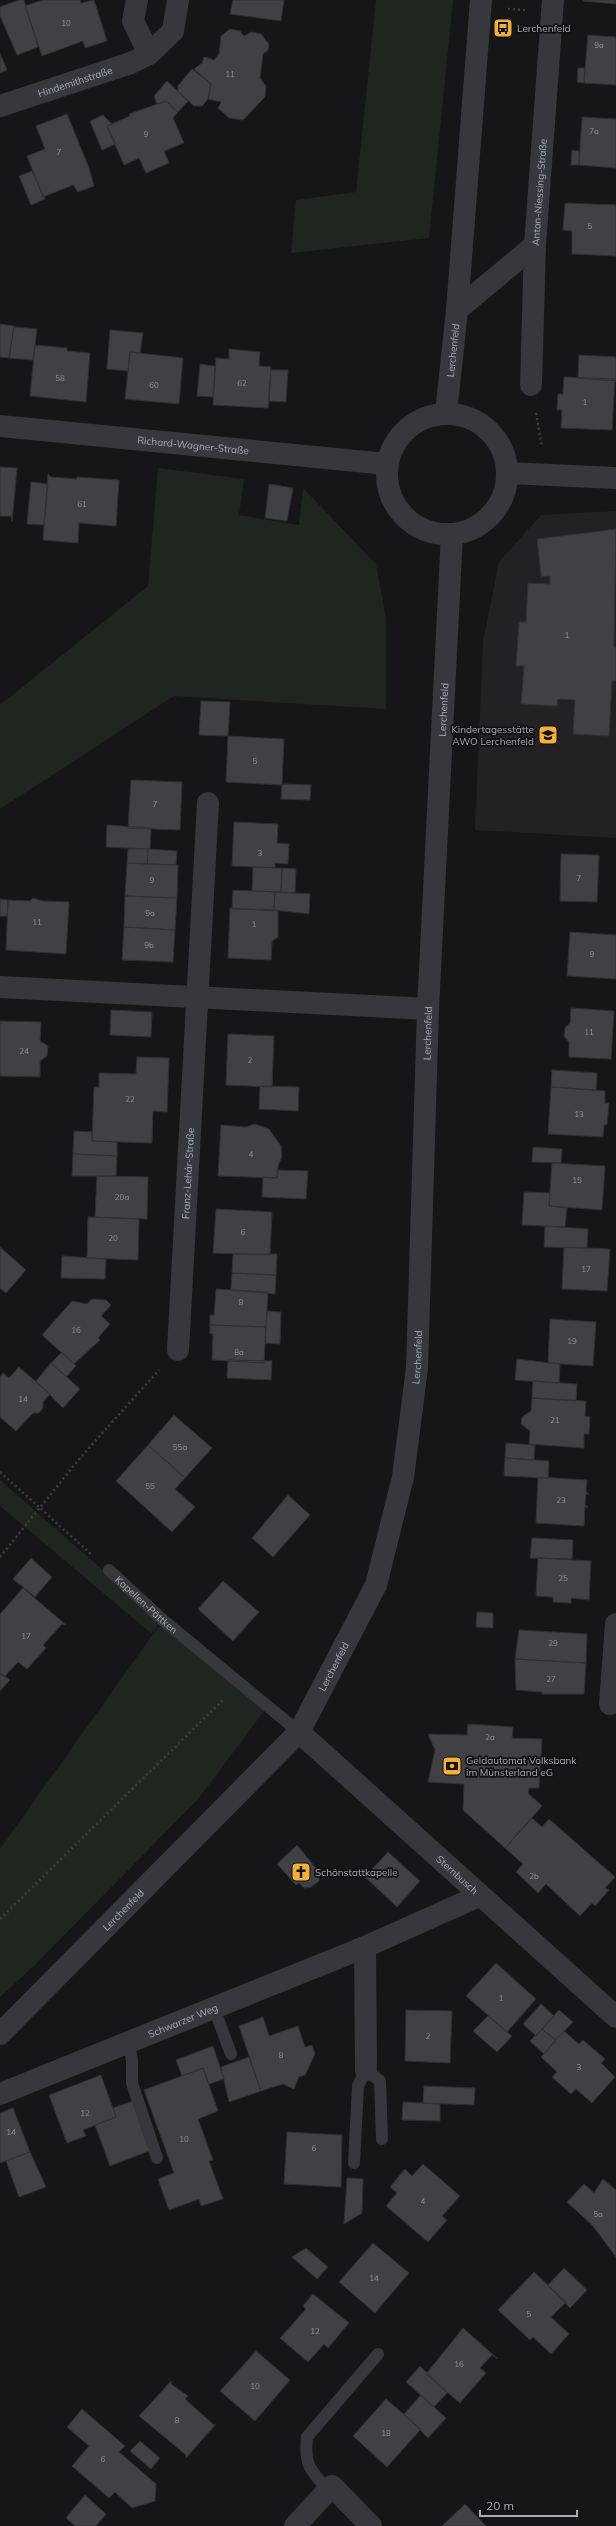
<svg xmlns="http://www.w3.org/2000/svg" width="616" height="2526" viewBox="0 0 616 2526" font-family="Mulish,sans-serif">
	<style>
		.built { fill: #222225 }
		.green { fill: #1e261f }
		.building { fill: #404145; stroke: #303034 }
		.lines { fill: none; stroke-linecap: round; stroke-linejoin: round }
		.path { stroke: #3d3f44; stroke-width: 2.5; stroke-dasharray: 2 3; stroke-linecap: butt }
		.service { stroke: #37383d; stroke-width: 12 }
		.minor { stroke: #37383d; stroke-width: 22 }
		.tertiary { stroke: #37383d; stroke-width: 22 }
		.labels { text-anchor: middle; stroke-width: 3.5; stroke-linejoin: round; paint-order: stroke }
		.number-label { font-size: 8px; fill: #8e929b }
		.poi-label { font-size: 10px; fill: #a8adb8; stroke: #111113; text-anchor: start }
		.street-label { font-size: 10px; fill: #a8adb8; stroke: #111113 }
	</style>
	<rect width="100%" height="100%" fill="#161618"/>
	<path class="built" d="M616 511V838L475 830 483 641 499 562 541 515Z"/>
	<path class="green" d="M376 0H453L429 238 291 253 296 200 356 192Z
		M158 468 244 479 239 515 299 525 303 488 376 564 386 619V709L174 696 0 809V705L148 586Z
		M0 1480 161 1621 152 1634 0 1506Z
		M163 1620 267 1707 199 1798 35 1965 0 1997V1849Z"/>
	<path class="building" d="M19 0H24L38 47 17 55 0 16V7Z
		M43 0H80L81 3 94 0 107 41 85 48 83 41 42 56 25 6Z
		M233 0H284L281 21 230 14Z
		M616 0V4L583 1V0Z
		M230 29 240 31 244 36 251 32 261 34 269 44 268 50 263 54 260 78 266 86 265 97 243 120 229 118 218 108 221 102 208 99 211 84 194 69 202 63 204 57 214 60 219 54 221 36Z
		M588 35 616 37V85L584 83Z
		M0 53 7 70 0 73Z
		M578 68H585L584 83 577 82Z
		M192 69 211 84 208 99 202 106H194L178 91V86Z
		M167 81 188 101 178 112 166 101 157 104 154 96Z
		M166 101 178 112 173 118 184 143 164 151 169 163 146 173 139 158 124 165 107 126 130 116 129 114Z
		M67 114 89 168 94 186 78 192 73 185 43 197 27 156 45 149 36 126Z
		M103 115 112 124 107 126 116 144 102 150 90 121Z
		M582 117 616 119V168L579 165Z
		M572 150 579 151V165H571Z
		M32 171 45 199 31 205 19 176Z
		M565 203 616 205V256L572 254V231L563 230Z
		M0 324 14 326 9 358 0 357Z
		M14 327 37 329 33 360 9 358Z
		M110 330 143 333 140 353 130 352 128 371 107 369Z
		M35 345 67 348V351L90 353 86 402 30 396Z
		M229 349 260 352 259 366 271 367 268 408 213 405 216 358 229 359Z
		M130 352 183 358 179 404 125 399Z
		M579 355 616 357V381L578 378Z
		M200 364 215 366 213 397 197 396Z
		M271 370H288L286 402 269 401Z
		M564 377 615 379 612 430 561 428 562 410H557L558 394H563Z
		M0 467 17 468 12 522 11 516H0Z
		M48 474 51 477 77 479V477L119 480 116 526 79 523 78 543 43 540Z
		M31 482 48 484 44 525 27 524Z
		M269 484 293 488 287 521 265 518Z
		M616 529 614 647 616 648V681H612L609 736 573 734 575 700 558 699 557 706 521 704 524 666H516L519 622H526L528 583 550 584V576L540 577 541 575 537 539Z
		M201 701 230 702 228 736 199 735Z
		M228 736 284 739 282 785 226 782Z
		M131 780 182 782 180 830 128 828Z
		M282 784 311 785 310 800 281 799Z
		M234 822 278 824 277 843 289 844 288 864 275 863V868L232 866Z
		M107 825 151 828 150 849 106 847Z
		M128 849H148L147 864 127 863Z
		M148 849 177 851 176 865 147 864Z
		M561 854 599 855 597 902 560 901Z
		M127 863 178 865 177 898 125 896Z
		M253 867 282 868 281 892 252 891Z
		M282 868 296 869 295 893 281 892Z
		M233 890 275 892 274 910 232 909Z
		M275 892 310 894 309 914 274 910Z
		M125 896 177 898 175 930 124 927Z
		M33 898 42 901 69 902 66 954 6 950 8 900 30 901Z
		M0 899 8 900 7 916H0Z
		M230 908 278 911V937L272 941 271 960 228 958Z
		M124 927 175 930 173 962 122 960Z
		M570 932 616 935V979L567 976Z
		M571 1008 614 1011 611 1059 569 1057V1042L564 1036 565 1028 570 1023Z
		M111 1010 152 1012 151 1037 110 1035Z
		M0 1021 41 1022 40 1041 48 1046 47 1056 40 1061V1077L0 1076Z
		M228 1034 274 1036 272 1087 226 1085Z
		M137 1057 169 1058 167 1112 153 1111 152 1143 92 1141 94 1087H99V1073L136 1074Z
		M552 1070 597 1073 596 1090 551 1087Z
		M260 1086 299 1087 298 1111 259 1109Z
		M551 1087 605 1091V1103H609L607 1124 604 1125 603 1137 548 1134Z
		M255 1124 269 1129 281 1146 282 1156 278 1166 277 1178 218 1176 221 1125 246 1127Z
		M74 1131 92 1132V1141L117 1142V1156L73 1154Z
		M533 1147 562 1149 561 1163 532 1162Z
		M73 1154 117 1156 116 1176H72Z
		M552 1163 605 1166 602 1210 549 1206Z
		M277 1170 308 1171 306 1199 262 1197 263 1177 277 1178Z
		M97 1176 148 1177 147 1219 95 1217Z
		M524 1192 550 1193 549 1206 567 1208 565 1227 522 1225Z
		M216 1209 272 1212 270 1255 213 1253Z
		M88 1217 139 1219 138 1260 87 1258Z
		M545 1226 588 1229 587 1248 544 1247Z
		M0 1247 26 1270 6 1293 0 1288Z
		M564 1247 610 1249 607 1291 562 1289Z
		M233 1254H277L276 1275 232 1273Z
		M62 1256 106 1259 105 1279 61 1278Z
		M232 1273 276 1275 275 1294 231 1290Z
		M216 1289 268 1292 266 1327 210 1325V1315H214Z
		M92 1299 106 1300 111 1305 101 1316 110 1324 98 1338 100 1340 74 1364 42 1335 72 1301 87 1304Z
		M267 1311 281 1312 280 1344 265 1343Z
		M550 1319 596 1322 593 1366 548 1363Z
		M210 1325 266 1327 264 1363 212 1360 213 1334 210 1333Z
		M62 1352 76 1366 66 1377 51 1363Z
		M517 1359 560 1364 559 1383 515 1380Z
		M228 1360 272 1361 271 1380 227 1378Z
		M51 1363 80 1389 63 1408 36 1381Z
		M19 1367 50 1394 43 1402V1408L39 1413H33L16 1431 0 1417V1377L3 1373 9 1378Z
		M533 1381 577 1384 576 1401 532 1398Z
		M532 1398 586 1401 585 1416 590 1417 589 1434H584V1448L529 1444 530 1431 521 1424 522 1417 531 1411Z
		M174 1415 212 1448 185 1478 148 1445Z
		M506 1443 535 1445 534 1460 505 1458Z
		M148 1445 185 1478 175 1489 195 1507 172 1532 116 1481Z
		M505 1458 549 1461 548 1478 504 1476Z
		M538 1477 587 1480 586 1492 589 1494H586L585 1505 588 1507H585L584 1526 536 1523Z
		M288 1495 310 1515 273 1557 252 1538Z
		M532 1538 573 1540 572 1559 530 1558Z
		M31 1558 52 1577 35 1597 13 1579Z
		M538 1558 591 1561 589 1600 571 1598V1603L553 1602V1597L536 1596Z
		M223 1581 259 1612 233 1641 198 1609Z
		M23 1588 66 1625 62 1624 43 1645 46 1648 27 1669 18 1662 4 1677 0 1673V1614Z
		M477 1612 493 1613V1628L476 1627Z
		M519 1630 587 1634 586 1663 515 1659Z
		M515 1659 586 1663 584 1694H542V1692L516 1690Z
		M0 1673 10 1680 0 1691Z
		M468 1724 513 1727 512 1738 542 1739 539 1788H529L528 1793 542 1806 505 1848 463 1810 464 1784 428 1782 435 1750 428 1734 467 1735Z
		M532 1818 542 1827 549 1819 615 1877 605 1888 609 1890 595 1906 592 1903 580 1916 546 1884 538 1893 516 1872 523 1864 505 1848Z
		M297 1845 319 1872V1881L311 1887 304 1888 299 1883 296 1885 277 1864Z
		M388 1852 420 1881 397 1907 365 1877Z
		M496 1963 536 1999 507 2032 466 1996Z
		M541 2004 554 2016 536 2036 523 2024Z
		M406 2010 452 2011 450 2063 405 2061Z
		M559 2010 573 2022 556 2040 542 2029Z
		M488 2016 512 2036 497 2052 473 2031Z
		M263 2017 269 2036 298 2026 305 2047 312 2045 315 2054 305 2075 299 2077 294 2089 283 2084 261 2091 239 2026Z
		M542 2029 556 2040 544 2054 530 2041Z
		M564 2031 579 2044 583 2040 605 2059 601 2063 615 2077 592 2103 576 2089 571 2094 552 2077 557 2072 541 2057Z
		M213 2046 224 2079 209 2084 203 2068 182 2076 176 2060Z
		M249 2057 261 2091 229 2102 221 2067Z
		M203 2068 218 2111 198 2119 213 2160 209 2161 223 2199 201 2206 199 2199 169 2210 158 2179 174 2173 144 2090Z
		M101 2075 116 2117 83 2130 86 2136 67 2143 49 2095Z
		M424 2086 475 2088 474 2105 423 2103Z
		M133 2101 149 2151 110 2166 95 2125 116 2117 113 2108Z
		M403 2102 440 2104V2121L402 2120Z
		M13 2108 30 2152 0 2163V2113Z
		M287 2132 342 2135 341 2187 284 2184Z
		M30 2152 46 2187 19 2197 6 2161Z
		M423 2164 460 2196 442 2216 447 2220 428 2242 386 2206 397 2193 390 2187 405 2169 412 2176Z
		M347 2178 363 2179 362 2213 344 2224Z
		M603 2179 616 2190V2257L593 2226 567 2202 584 2184 594 2193Z
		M373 2243 409 2273 375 2313 339 2282Z
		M306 2248 328 2267 317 2279 292 2257Z
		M564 2268 587 2290 570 2308 548 2285Z
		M534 2272 566 2302 551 2317 569 2334 551 2354 533 2337 530 2340 498 2310Z
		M313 2294 349 2323 328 2348 324 2344 308 2362 280 2338 306 2309 303 2306Z
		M463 2328 498 2359 492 2355 480 2368 486 2373 460 2403 426 2374Z
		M256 2351 290 2380 255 2421 220 2391Z
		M420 2366 447 2393 434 2407 406 2382Z
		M171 2381V2384L188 2396 185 2399 214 2425 216 2424 186 2458V2455L139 2416Z
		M421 2395 446 2418 428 2438 404 2414Z
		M386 2399 421 2429 387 2467 353 2436Z
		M82 2409 125 2446 119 2452 156 2484 155 2501 132 2508 115 2492 109 2498 72 2466 89 2446 67 2427Z
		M140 2441 160 2458 151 2469 130 2451Z
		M85 2495 106 2514 96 2526H75L66 2518Z
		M465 2504 486 2526H442Z"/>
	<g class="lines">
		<path class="path" d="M508 9 525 10
			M536 413 542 447
			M0 1472 92 1555
			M0 1557 80 1458 159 1370
			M0 1919 224 1699"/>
		<g class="service">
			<path id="s1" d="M109 1570 163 1620 299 1732"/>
			<path d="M214 2008 231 2054"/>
			<path d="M129 2042 132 2061V2083L157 2158"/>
			<path d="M354 2163 358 2086 366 2070 380 2081 382 2139"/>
			<path d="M328 2490C310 2470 304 2465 307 2437L378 2354"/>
		</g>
		<g class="minor">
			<path d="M137 0 133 21 149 54"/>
			<path id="s2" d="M0 106 131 63 149 54 173 31 178 0"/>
			<path d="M457 310 535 245"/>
			<path id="s3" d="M531 385 535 245 553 0"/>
			<path id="s4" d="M0 426 387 464"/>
			<path d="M507 473 616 478"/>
			<path d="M0 987 428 1009"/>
			<path id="s5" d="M178 1350 208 803"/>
			<path d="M610 1704 616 1624"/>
			<path id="s6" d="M299 1732 616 2017"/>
			<path d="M365 1947 366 2070"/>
			<path id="s7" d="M0 2094 365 1947 479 1896"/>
			<path d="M295 2526 332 2486 371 2526"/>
		</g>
		<g class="tertiary">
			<path id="s8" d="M446 413 457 310 481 0"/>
			<circle cx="447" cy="474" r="60"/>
			<path id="s9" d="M0 2034 299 1732 376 1585 403 1477 417 1368 428 1009 452 534"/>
		</g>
	</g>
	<defs>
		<symbol id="bus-square" viewBox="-11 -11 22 22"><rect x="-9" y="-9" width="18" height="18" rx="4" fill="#f2b134" stroke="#111113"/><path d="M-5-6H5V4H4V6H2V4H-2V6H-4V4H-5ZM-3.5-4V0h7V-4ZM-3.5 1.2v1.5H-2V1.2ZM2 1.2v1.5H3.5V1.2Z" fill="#111"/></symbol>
		<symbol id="school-square" viewBox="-11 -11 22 22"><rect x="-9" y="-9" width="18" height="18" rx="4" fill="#f2b134" stroke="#111113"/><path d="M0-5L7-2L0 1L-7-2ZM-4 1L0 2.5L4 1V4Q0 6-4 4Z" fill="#111"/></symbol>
		<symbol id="bank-square" viewBox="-11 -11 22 22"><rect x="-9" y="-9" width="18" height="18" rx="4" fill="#f2b134" stroke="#111113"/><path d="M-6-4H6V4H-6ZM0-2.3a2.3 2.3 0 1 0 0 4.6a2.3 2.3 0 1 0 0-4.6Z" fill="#111"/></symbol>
		<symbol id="church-square" viewBox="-11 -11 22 22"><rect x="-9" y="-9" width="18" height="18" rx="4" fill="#f2b134" stroke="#111113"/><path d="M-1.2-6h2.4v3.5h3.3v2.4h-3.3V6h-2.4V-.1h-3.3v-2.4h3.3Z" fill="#111"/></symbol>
	</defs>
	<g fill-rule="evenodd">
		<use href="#bus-square" x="492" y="17" width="22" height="22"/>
		<use href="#school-square" x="537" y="724" width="22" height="22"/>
		<use href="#bank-square" x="441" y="1755" width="22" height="22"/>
		<use href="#church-square" x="290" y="1861" width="22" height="22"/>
	</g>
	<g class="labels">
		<g class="number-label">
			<text x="66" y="26">10</text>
			<text x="599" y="48">9a</text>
			<text x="230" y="77">11</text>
			<text x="594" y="134">7a</text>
			<text x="146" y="137">9</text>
			<text x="59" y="155">7</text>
			<text x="590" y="229">5</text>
			<text x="60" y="381">58</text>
			<text x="242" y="386">62</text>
			<text x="154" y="388">60</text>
			<text x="585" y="405">1</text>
			<text x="82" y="507">61</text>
			<text x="567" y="638">1</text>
			<text x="255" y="764">5</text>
			<text x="155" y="807">7</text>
			<text x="260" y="856">3</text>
			<text x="579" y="881">7</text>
			<text x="152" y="883">9</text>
			<text x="150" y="916">9a</text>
			<text x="37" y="925">11</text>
			<text x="254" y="927">1</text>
			<text x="149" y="948">9b</text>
			<text x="592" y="957">9</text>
			<text x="589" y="1035">11</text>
			<text x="24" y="1054">24</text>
			<text x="250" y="1063">2</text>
			<text x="130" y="1102">22</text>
			<text x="579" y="1117">13</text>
			<text x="251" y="1157">4</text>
			<text x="577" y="1183">15</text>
			<text x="122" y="1200">20a</text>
			<text x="243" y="1235">6</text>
			<text x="113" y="1241">20</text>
			<text x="586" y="1272">17</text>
			<text x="241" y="1305">8</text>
			<text x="76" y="1333">16</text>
			<text x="572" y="1344">19</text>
			<text x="239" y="1355">8a</text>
			<text x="23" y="1402">14</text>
			<text x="555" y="1423">21</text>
			<text x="180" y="1450">55a</text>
			<text x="150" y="1489">55</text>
			<text x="561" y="1503">23</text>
			<text x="563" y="1581">25</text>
			<text x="26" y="1639">17</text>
			<text x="553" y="1646">29</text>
			<text x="551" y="1682">27</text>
			<text x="490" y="1740">2a</text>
			<text x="534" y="1879">2b</text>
			<text x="501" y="2001">1</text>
			<text x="428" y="2039">2</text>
			<text x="281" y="2058">8</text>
			<text x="579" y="2070">3</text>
			<text x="85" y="2116">12</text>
			<text x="11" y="2135">14</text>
			<text x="184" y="2142">10</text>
			<text x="314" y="2151">6</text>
			<text x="423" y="2204">4</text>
			<text x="598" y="2217">5a</text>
			<text x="374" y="2281">14</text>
			<text x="529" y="2317">5</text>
			<text x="315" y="2334">12</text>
			<text x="459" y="2367">16</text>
			<text x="255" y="2389">10</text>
			<text x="177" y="2423">8</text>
			<text x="386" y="2436">18</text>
			<text x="103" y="2462">6</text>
		</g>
		<g class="poi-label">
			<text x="517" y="32">Lerchenfeld</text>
			<text x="534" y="733" text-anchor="end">Kindertagesstätte<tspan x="534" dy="12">AWO Lerchenfeld</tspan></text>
			<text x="466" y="1764">Geldautomat Volksbank<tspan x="466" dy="12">im Münsterland eG</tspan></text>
			<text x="315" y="1876">Schönstattkapelle</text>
		</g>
		<g class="street-label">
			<text dy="4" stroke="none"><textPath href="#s2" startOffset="79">Hindemithstraße</textPath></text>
			<text dy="4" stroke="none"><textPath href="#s3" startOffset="193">Anton-Niessing-Straße</textPath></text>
			<text dy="4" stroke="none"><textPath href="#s8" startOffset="63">Lerchenfeld</textPath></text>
			<text dy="4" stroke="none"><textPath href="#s4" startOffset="194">Richard-Wagner-Straße</textPath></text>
			<text dy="4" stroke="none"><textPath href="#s9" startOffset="1471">Lerchenfeld</textPath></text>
			<text dy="4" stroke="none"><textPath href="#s9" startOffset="1147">Lerchenfeld</textPath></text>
			<text dy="4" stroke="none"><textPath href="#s5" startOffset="177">Franz-Lehár-Straße</textPath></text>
			<text dy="4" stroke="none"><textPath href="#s9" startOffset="823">Lerchenfeld</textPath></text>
			<text dy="4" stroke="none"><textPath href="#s1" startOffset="51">Kapellen-Pättken</textPath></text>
			<text dy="4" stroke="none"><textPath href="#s9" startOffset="499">Lerchenfeld</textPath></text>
			<text dy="4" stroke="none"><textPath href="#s6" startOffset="213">Sternbusch</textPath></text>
			<text dy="4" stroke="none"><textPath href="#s9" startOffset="175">Lerchenfeld</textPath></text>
			<text dy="4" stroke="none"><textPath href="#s7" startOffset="197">Schwarzer Weg</textPath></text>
		</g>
	</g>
	<path d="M480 2510v6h97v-6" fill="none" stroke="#a8adb8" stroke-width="2"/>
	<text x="486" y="2510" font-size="12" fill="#a8adb8" stroke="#111113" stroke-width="3" paint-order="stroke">20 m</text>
</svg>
